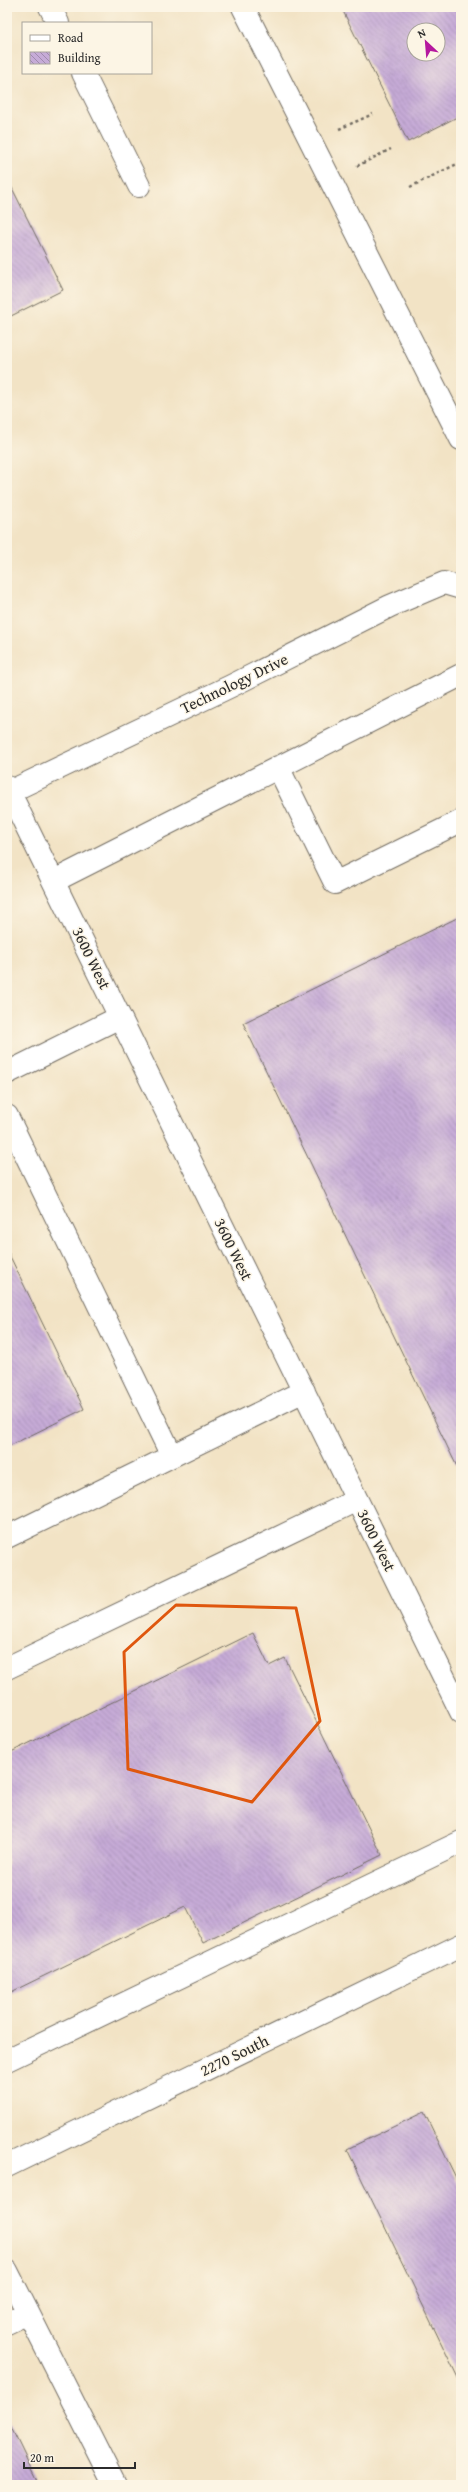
<svg xmlns="http://www.w3.org/2000/svg" width="468" height="2492" viewBox="0 0 468 2492" font-family="'Gentium Book Plus',serif">
	<style>
		.building { fill: url(#building-back-hatch); fill-rule: evenodd }
		.lines { fill: none; stroke-linecap: round; stroke-linejoin: round }
		.minor-casing { stroke: #716b61; stroke-width: 24 }
		.path { stroke: #716b61; stroke-width: 2.5; stroke-dasharray: 3 3; stroke-linecap: butt }
		.minor { stroke: #fff; stroke-width: 22 }
		.marked { fill: none; stroke: #df570e; stroke-width: 3; stroke-linejoin: round }
		.labels { text-anchor: middle; stroke-width: 3; stroke-linejoin: round; paint-order: stroke }
		.street-label { font-size: 16px; fill: #2b2b2b; stroke: #fcf5e5 }
	</style>
	<defs>
		<pattern id="building-back-hatch" width="6" height="6" patternUnits="userSpaceOnUse"><rect width="6" height="6" fill="#c6abd7"/><path d="M-1 5l2 2M0 0l6 6M5-1l2 2" fill="none" stroke="#a18baf"/></pattern>
	</defs>
	<rect width="100%" height="100%" fill="#fcf5e5"/>
	<filter id="ink" filterUnits="userSpaceOnUse"><feTurbulence type="fractalNoise" baseFrequency=".025" numOctaves="2"/><feDisplacementMap in="SourceGraphic" scale="8" xChannelSelector="R" yChannelSelector="G"/><feConvolveMatrix kernelMatrix="1 2 1 2 8 2 1 2 1" color-interpolation-filters="sRGB"/></filter>
	<filter id="wash" filterUnits="userSpaceOnUse"><feTurbulence type="fractalNoise" baseFrequency=".012" numOctaves="4" result="noise"/><feDisplacementMap in="SourceGraphic" scale="16" xChannelSelector="R" yChannelSelector="G"/><feGaussianBlur stdDeviation="0.9" result="paint"/><feColorMatrix in="noise" values="0 0 0 0 0 0 0 0 0 0 0 0 0 0 0 0 0 1.4 0 .05"/><feComposite in="paint" operator="in"/></filter>
	<g filter="url(#wash)">
		<rect width="100%" height="100%" fill="#f2e3c5"/>
		<g id="blocks">
			<path class="building" d="M341 7H461V115L408 142ZM414 30H438V54H414Z
				M7 178 63 290 7 318Z
				M461 916V1475L243 1023Z
				M7 1250 84 1409 7 1447Z
				M253 1633 269 1666 285 1658 382 1855 203 1943 185 1907 7 1994V1754Z
				M424 2112 461 2188V2384L347 2149Z
				M7 2419 39 2485H7Z"/>
		</g>
	</g>
	<g filter="url(#ink)">
		<use href="#blocks" fill-opacity="0" stroke="#716b61" stroke-width="1"/>
		<g class="lines">
			<defs>
				<path id="minor" d="M50 7 58 23
					M243 7 461 439
					M83 73 139 186
					M278 767 335 883 461 821
					M7 787 461 1712
					M9 792 231 686 390 606 444 583 461 588
					M54 881 461 675
					M7 1073 120 1017
					M7 1116 172 1456 304 1391
					M7 1537 172 1456
					M7 1668 357 1500
					M7 2060 461 1842
					M7 2166 461 1945
					M7 2271 115 2485
					M7 2323 28 2313"/>
			</defs>
			<use href="#minor" class="minor-casing"/>
			<path class="path" d="M339 129 373 114
				M357 166 391 149
				M410 187 461 162"/>
			<use href="#minor" class="minor"/>
		</g>
	</g>
	<path class="marked" d="M176 1605 296 1608 320 1721 252 1802 128 1769 124 1652Z"/>
	<g class="labels">
		<g class="street-label">
			<text transform="translate(234 683) rotate(-26)" y="6">Technology Drive</text>
			<text transform="translate(92 958) rotate(64)" y="6">3600 West</text>
			<text transform="translate(234 1249) rotate(64)" y="6">3600 West</text>
			<text transform="translate(377 1540) rotate(64)" y="6">3600 West</text>
			<text transform="translate(234 2055) rotate(-26)" y="6">2270 South</text>
		</g>
	</g>
	<rect width="468" height="2492" fill="none" stroke="#fcf5e5" stroke-width="24"/>
	<rect x="22" y="22" width="130" height="52" fill="#fcf5e5" stroke="#a8a49b"/>
	<rect x="30" y="35" width="20" height="6" fill="#ffffff" stroke="#a8a49b"/>
	<text x="58" y="42" font-size="12" fill="#2b2b2b">Road</text>
	<rect x="30" y="52" width="20" height="12" fill="url(#building-back-hatch)" stroke="#a8a49b"/>
	<text x="58" y="62" font-size="12" fill="#2b2b2b">Building</text>
	<g transform="translate(426 42) rotate(334)"><circle r="19" fill="#fcf5e5" stroke="#a8a49b"/>
	<path d="M0-3L7 15L0 10L-7 15Z" fill="#b5179e"/>
	<text y="-6" font-size="11" font-weight="bold" text-anchor="middle" fill="#2b2b2b">N</text>
	</g>
	<path d="M24 2462v6h111v-6" fill="none" stroke="#2b2b2b" stroke-width="2"/>
	<text x="30" y="2462" font-size="12" fill="#2b2b2b" stroke="#fcf5e5" stroke-width="3" paint-order="stroke">20 m</text>
</svg>
